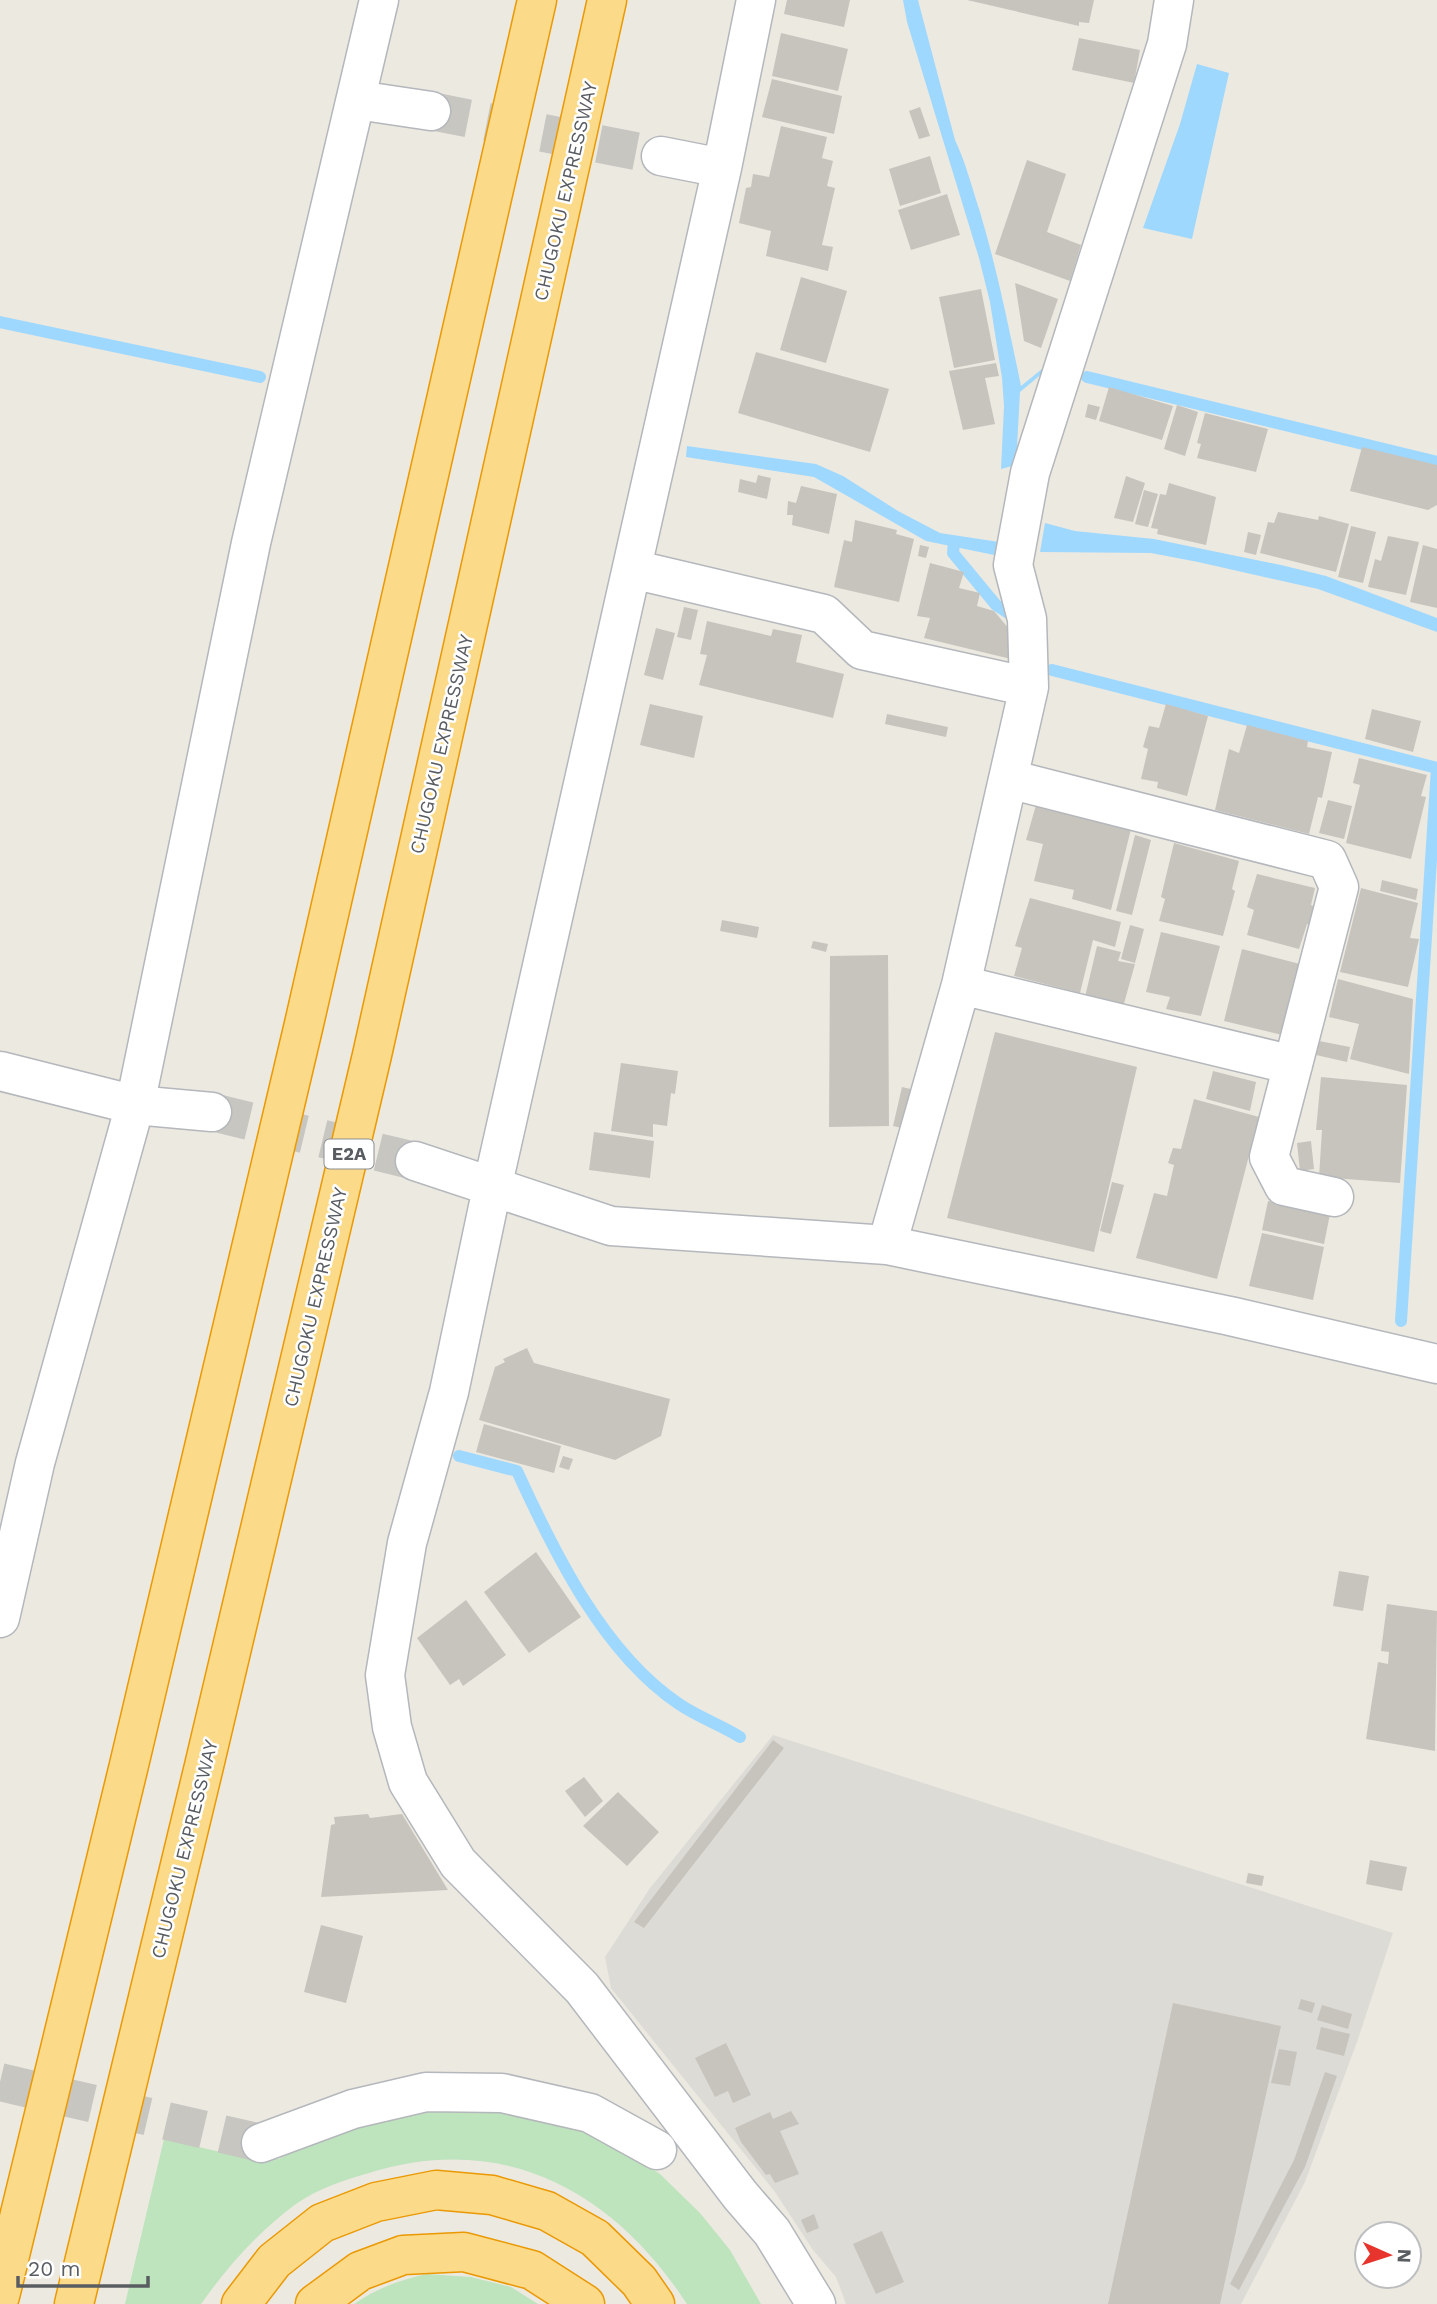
<svg xmlns="http://www.w3.org/2000/svg" width="1437" height="2304" viewBox="0 0 1437 2304" font-family="'Work Sans',sans-serif">
	<style>
		.industrial { fill: #dddbd5 }
		.green { fill: #bee4bd }
		.water { fill: #9fd8fe }
		.lines { fill: none; stroke-linecap: round; stroke-linejoin: round }
		.stream { stroke: #9fd8fe; stroke-width: 12 }
		.building { fill: #c7c4be }
		.minor-tunnel { stroke: #c7c6c1; stroke-width: 38; stroke-dasharray: 38 19; stroke-linecap: butt }
		.minor-casing { stroke: #b4b7bb; stroke-width: 41 }
		.highway-casing { stroke: #ea9903; stroke-width: 41 }
		.minor { stroke: #fff; stroke-width: 38 }
		.highway { stroke: #fbda89; stroke-width: 38 }
		.labels { text-anchor: middle; stroke-width: 5; stroke-linejoin: round; paint-order: stroke }
		.shield { fill: #fff; stroke: #8b8e91; stroke-width: 2 }
		.shield-label { font-size: 18px; font-weight: bold; fill: #595d62 }
		.street-label { font-size: 19px; fill: #595d62; stroke: #fff }
	</style>
	<rect width="100%" height="100%" fill="#ece9e1"/>
	<path class="industrial" d="M773 1735 1393 1933 1357 2042 1305 2182 1241 2304H846L836 2277 813 2250 775 2192 611 1988 605 1957 650 1888Z"/>
	<path class="green" d="M451 2109 527 2114 590 2132 625 2150 660 2174 700 2213 730 2250 761 2304H687C613 2191 504 2131 369 2173 344 2180 317 2189 296 2204 258 2232 228 2266 201 2304H125L164 2139 251 2159H279L300 2147 355 2126 413 2113Z
		M427 2274 471 2277 511 2287 538 2304H354C377 2288 400 2280 427 2274Z"/>
	<path class="water" d="M903 0H918L919 4 955 140C966 163 972 188 980 212 997 269 1009 328 1021 386L1042 369 1044 372 1020 392 1016 465 1001 469 1004 406 1002 378 990 302 979 258 907 22Z
		M1197 64 1229 73 1192 239 1143 228 1180 124Z
		M687 446 816 464 843 476 898 511 940 533 999 542V556L926 541 814 477 686 457Z
		M1045 523 1075 531 1154 539 1281 565 1326 576 1437 618V632L1318 589 1198 562 1151 553 1040 552Z"/>
	<g class="lines">
		<path class="stream" d="M0 322 260 377
			M1087 377 1437 462
			M954 542 953 553 996 605 1013 616
			M1052 670 1437 768 1401 1321
			M459 1456 517 1471C554 1552 603 1653 679 1704 698 1717 721 1725 740 1737"/>
	</g>
	<path class="building" d="M787 0H850L844 27 784 14Z
		M967 0H1094L1089 23 1079 22V26Z
		M781 33 848 49 838 91 772 76Z
		M1079 38 1140 50 1134 83 1072 70Z
		M772 79 842 96 834 134 762 117Z
		M920 107 930 136 919 139 909 111Z
		M781 126 827 137 822 158 833 161 827 186 835 188 822 245 833 247 828 271 766 256 771 231 739 223 746 188 751 187 753 174 769 177Z
		M930 156 941 193 900 206 889 169Z
		M1027 160 1066 174 1047 232 1081 245 1070 281 995 254Z
		M947 194 960 235 911 250 898 210Z
		M801 277 847 291 826 363 780 350Z
		M1015 283 1058 299 1041 348 1024 341Z
		M981 289 995 360 954 368 939 297Z
		M756 352 889 389 870 452 738 413Z
		M996 363 999 376 985 378 995 424 963 430 949 371Z
		M1109 387 1173 406 1162 440 1099 421Z
		M1088 404 1100 407 1096 420 1085 417Z
		M1177 405 1198 412 1185 456 1164 449Z
		M1205 413 1268 429 1256 472 1197 458 1201 444 1197 443Z
		M1362 447 1437 465V505L1428 510 1350 491Z
		M758 475 771 478 767 499 738 492 740 479 756 483Z
		M1126 476 1145 483 1133 522 1114 518Z
		M1169 483 1216 497 1206 545 1157 534 1158 529 1151 528 1160 494 1166 495Z
		M801 486 837 494 829 534 792 525 793 515H787L788 501 796 503Z
		M1144 490 1158 494 1148 527 1135 524Z
		M1278 512 1318 520 1319 516 1349 524 1336 572 1260 553 1268 522 1274 523Z
		M855 520 897 530 896 534 914 539 899 602 834 587 844 540 852 542Z
		M1351 526 1376 532 1363 583 1338 577Z
		M1248 532 1261 535 1256 555 1244 552Z
		M1388 536 1419 542 1406 595 1368 587 1375 559 1381 561Z
		M920 545 929 547 926 558 918 556Z
		M1423 545 1437 549V608L1410 602Z
		M930 563 964 572 959 588 980 593 977 606 994 611 1010 630 1011 659 924 638 930 618 917 616Z
		M684 607 698 610 691 640 677 637Z
		M707 621 771 636 773 629 802 635 796 662 844 674 833 718 699 685 707 655 700 654Z
		M656 628 675 633 663 680 644 675Z
		M650 704 703 716 694 758 640 745Z
		M1166 704 1208 716 1187 796 1157 788 1158 782 1141 779 1148 749 1143 747 1149 726 1159 728Z
		M1372 709 1421 721 1413 752 1365 739Z
		M887 714 948 727 946 737 885 724Z
		M1247 725 1308 741 1307 747 1332 752 1322 798 1318 797 1309 834 1215 810 1229 749 1239 753Z
		M1359 758 1427 775 1421 796 1426 797 1411 859 1346 843 1360 785 1353 783Z
		M1328 800 1352 806 1344 839 1319 833Z
		M1036 805 1131 829 1111 910 1072 899 1074 890 1034 881 1043 844 1026 840Z
		M1135 835 1151 840 1132 915 1116 911Z
		M1174 843 1239 861 1232 889 1235 891 1223 936 1159 921 1165 899 1161 897Z
		M1257 874 1315 888 1311 905 1315 907 1311 925 1307 924 1299 949 1247 935 1254 910 1247 907Z
		M1382 880 1418 889 1416 900 1380 891Z
		M1361 888 1418 903 1410 938 1419 939 1408 987 1340 972Z
		M1030 898 1121 922 1115 947 1093 940 1080 993 1014 976 1022 948 1015 946Z
		M722 920 759 927 757 938 720 931Z
		M1130 925 1144 929 1135 963 1121 959Z
		M1161 932 1220 946 1201 1016 1166 1009 1170 997 1146 992Z
		M813 941 828 944 826 952 811 948Z
		M1097 946 1121 952 1118 961 1135 964 1123 1007 1085 997Z
		M1242 949 1300 964 1282 1035 1224 1021Z
		M888 955 889 1126 829 1127 830 956Z
		M1338 979 1413 999 1409 1074 1350 1059 1359 1024 1329 1017Z
		M995 1032 1137 1067 1094 1252 947 1218Z
		M1319 1041 1350 1047 1347 1062 1316 1055Z
		M621 1063 678 1071 675 1094 671 1093 667 1126 653 1124V1137L611 1131Z
		M1213 1071 1256 1082 1250 1111 1206 1099Z
		M1321 1077 1407 1085 1400 1183 1319 1177 1322 1130H1316Z
		M902 1087 915 1090 906 1129 893 1126Z
		M1194 1099 1259 1117 1217 1279 1136 1258 1154 1193 1167 1196 1174 1165 1168 1163 1173 1148 1181 1149Z
		M594 1132 654 1141 650 1178 589 1170Z
		M1311 1141 1314 1169 1300 1171 1297 1143Z
		M1112 1182 1124 1185 1111 1234 1100 1231Z
		M1268 1201 1330 1214 1324 1244 1262 1230Z
		M1262 1233 1324 1247 1313 1300 1249 1286Z
		M527 1348 534 1363 670 1399 661 1436 615 1460 479 1420 495 1367 505 1362 503 1359Z
		M484 1424 561 1446 554 1473 476 1452Z
		M563 1456 573 1459 569 1470 559 1467Z
		M536 1552 581 1617 529 1653 484 1592Z
		M1339 1571 1369 1576 1363 1611 1333 1606Z
		M466 1600 506 1655 463 1686 459 1679 450 1685 417 1638Z
		M1387 1604 1437 1611 1435 1751 1366 1739 1378 1662 1388 1664 1389 1652 1381 1651Z
		M773 1740 784 1748 644 1928 634 1922Z
		M584 1777 603 1801 585 1817 565 1791Z
		M618 1792 659 1832 627 1866 583 1826Z
		M368 1814 370 1818 402 1814 448 1890 321 1897 331 1825 335 1824 334 1817Z
		M1370 1860 1407 1867 1402 1891 1366 1884Z
		M1248 1873 1264 1876 1262 1886 1246 1883Z
		M321 1925 363 1936 346 2003 304 1992Z
		M1301 1999 1315 2003 1312 2013 1298 2009Z
		M1173 2003 1281 2026 1220 2304H1108Z
		M1322 2005 1352 2014 1348 2029 1317 2020Z
		M1321 2027 1350 2034 1344 2056 1316 2049Z
		M726 2043 751 2095 733 2103 728 2091 715 2097 695 2058Z
		M1279 2049 1297 2052 1290 2086 1271 2083Z
		M1325 2072 1337 2076 1305 2167 1239 2290 1230 2284 1294 2160Z
		M791 2111 799 2124 780 2131 799 2174 775 2183 770 2174 766 2175 741 2142 735 2128 770 2112 773 2119Z
		M814 2214 819 2228 807 2233 801 2220Z
		M882 2231 904 2282 876 2294 853 2244Z"/>
	<g class="lines">
		<path class="minor-tunnel" d="M431 111 661 156
			M212 1112 415 1161
			M0 2082 261 2143"/>
		<defs>
			<path id="minor" d="M756 0 722 168 492 1188 449 1392 407 1543 385 1675 392 1727 408 1782 458 1863 582 1988 740 2195 772 2232 816 2304
				M357 100 431 111
				M661 156 722 168
				M632 569 824 614 862 650 1029 687
				M1009 779 1327 860 1339 887 1269 1157 1284 1186 1334 1197
				M961 985 1293 1065
				M0 1071 135 1105 212 1112
				M415 1161 611 1226 887 1245 1230 1316 1437 1364
				M887 1245 961 985 1029 687 1027 619 1013 565 1030 473 1167 44 1174 0
				M0 1618 35 1463 135 1105 251 543 379 0
				M261 2143 353 2109 426 2092 502 2093 590 2113 657 2150"/>
			<path id="highway" d="M0 2296 129 1765 304 1024 537 0
				M74 2304 204 1766 372 1055 607 0
				M241 2304 274 2261 322 2223 376 2202 436 2190 492 2195 547 2211 595 2238 639 2281 655 2304
				M315 2304 360 2271 403 2255 464 2252 532 2270 585 2304"/>
		</defs>
		<use href="#minor" class="minor-casing"/>
		<use href="#highway" class="highway-casing"/>
		<use href="#minor" class="minor"/>
		<use href="#highway" class="highway"/>
	</g>
	<g class="labels">
		<rect class="shield" x="324.5" y="1139.5" width="49" height="29" rx="5"/>
		<g class="shield-label">
			<text x="349" y="1160">E2A</text>
		</g>
		<g class="street-label">
			<text transform="translate(565 191) rotate(-77)" y="7">CHUGOKU EXPRESSWAY</text>
			<text transform="translate(441 744) rotate(-77)" y="7">CHUGOKU EXPRESSWAY</text>
			<text transform="translate(315 1297) rotate(-77)" y="7">CHUGOKU EXPRESSWAY</text>
			<text transform="translate(184 1849) rotate(-76)" y="7">CHUGOKU EXPRESSWAY</text>
		</g>
	</g>
	<g transform="translate(1388 2255) rotate(93)"><circle r="33" fill="#ffffff" stroke="#bdbec0" stroke-width="2"/>
	<path d="M0-5L12 26L0 18L-12 26Z" fill="#e7342c"/>
	<text y="-10" font-size="19" font-weight="bold" text-anchor="middle" fill="#595d62">N</text>
	</g>
	<path d="M18 2276v10h130v-10" fill="none" stroke="#595d62" stroke-width="3.5"/>
	<text x="28" y="2276" font-size="21" fill="#595d62" stroke="#ffffff" stroke-width="5" paint-order="stroke">20 m</text>
</svg>
